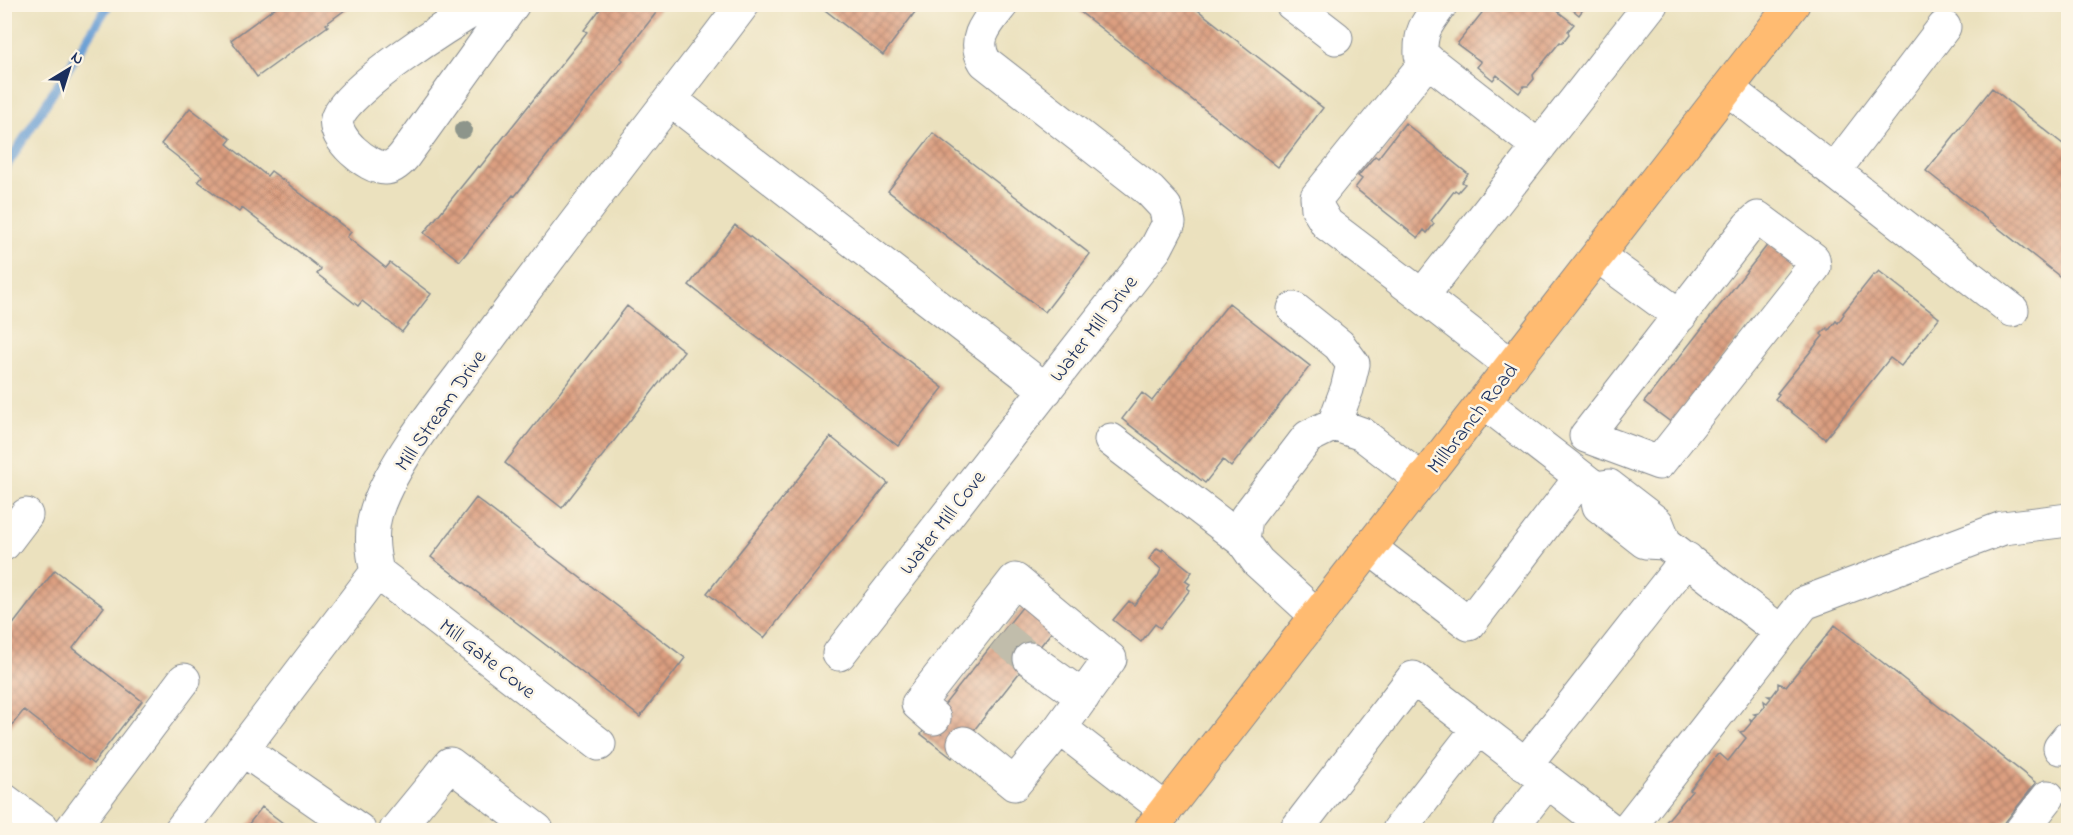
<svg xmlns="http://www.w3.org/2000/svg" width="2073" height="835" viewBox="0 0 2073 835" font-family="'Indie Flower',sans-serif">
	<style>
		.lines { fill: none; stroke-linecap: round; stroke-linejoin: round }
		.stream { stroke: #669dd4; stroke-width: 9 }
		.building { fill: url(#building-cross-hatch) }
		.minor-tunnel { stroke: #c1bdab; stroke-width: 33; stroke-dasharray: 33 16; stroke-linecap: butt }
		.minor-casing { stroke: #83888e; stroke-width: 35 }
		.major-casing { stroke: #83888e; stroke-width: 35 }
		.minor { stroke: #fff; stroke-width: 33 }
		.major { stroke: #ffbb71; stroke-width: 33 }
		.tree { fill: #8d958b }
		.labels { text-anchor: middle; stroke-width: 5; stroke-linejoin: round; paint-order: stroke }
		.street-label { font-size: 21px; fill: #1b2f5e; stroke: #fcf5e5 }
	</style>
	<defs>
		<pattern id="building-cross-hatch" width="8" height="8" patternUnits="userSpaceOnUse" patternTransform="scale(1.5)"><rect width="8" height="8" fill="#dc9f80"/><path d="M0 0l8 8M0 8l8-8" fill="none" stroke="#b2826c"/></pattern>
	</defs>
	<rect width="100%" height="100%" fill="#fcf5e5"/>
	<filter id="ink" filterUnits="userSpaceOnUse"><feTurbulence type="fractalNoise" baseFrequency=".0167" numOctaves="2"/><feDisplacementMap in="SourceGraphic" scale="12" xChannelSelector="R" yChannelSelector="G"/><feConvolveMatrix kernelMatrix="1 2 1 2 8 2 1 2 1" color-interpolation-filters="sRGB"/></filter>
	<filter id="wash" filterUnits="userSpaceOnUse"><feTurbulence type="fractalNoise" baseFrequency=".008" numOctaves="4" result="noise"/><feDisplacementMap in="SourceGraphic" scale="24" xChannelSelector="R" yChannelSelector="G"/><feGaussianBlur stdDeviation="1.35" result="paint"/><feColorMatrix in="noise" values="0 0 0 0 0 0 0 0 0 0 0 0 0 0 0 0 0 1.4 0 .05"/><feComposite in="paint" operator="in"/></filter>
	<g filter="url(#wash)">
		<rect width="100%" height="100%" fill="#ebe1be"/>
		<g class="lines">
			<path class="stream" d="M4 170 109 4"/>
		</g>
		<g id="blocks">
			<path class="building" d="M280 4H353L326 24 328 26 257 77 231 40Z
				M604 4H663L621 58 623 60 515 196 513 195 460 261 424 233 478 166 480 167 587 32 584 30Z
				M829 4H921L883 55 825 10Z
				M1070 4H1190L1323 108 1278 167Z
				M1489 4H1552L1551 6 1574 24 1568 31 1569 34 1562 43 1560 42 1533 75 1534 79 1528 86H1524L1519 93 1497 75 1493 80 1477 67 1481 62 1457 44Z
				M1566 4H1587L1579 15Z
				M1992 88 2068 148V283L1926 171Z
				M190 108 231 139 227 144 267 176 271 171 351 232 347 237 386 268 390 263 431 294 402 332 362 301 358 306 317 274 321 269 242 208 239 212 198 181 202 176 161 144Z
				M1405 123 1468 174 1462 182 1465 184 1458 192 1455 190 1431 221 1434 224 1427 233 1424 230 1418 238 1355 188 1362 179 1358 176 1375 156 1378 158Z
				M933 133 1090 254 1045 312 888 191Z
				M735 225 943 388 898 446 689 285Z
				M1769 243 1796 264 1672 423 1644 402Z
				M1879 271 1939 318 1901 366 1890 358 1825 439 1775 399 1779 394 1777 393 1823 336 1821 334 1827 328 1829 330 1836 321 1838 323 1844 314 1843 313 1874 274 1875 275Z
				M1229 303 1310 366 1231 467 1223 460 1205 483 1122 419 1142 393 1152 401Z
				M627 306 684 351 562 508 505 463Z
				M831 437 888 483 764 638 707 593Z
				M476 498 685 658 640 717 431 557Z
				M1157 548 1162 551 1163 549 1192 572 1185 581 1190 584 1187 588 1190 590 1160 628 1155 624 1141 642 1113 620 1129 601 1134 605 1158 576 1161 569 1149 559Z
				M55 570 104 607 73 648 142 701 93 764 24 710 4 735V636Z
				M1027 601 1057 625 952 758 921 734Z
				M1835 625 2036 783 1999 830H1659L1692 791 1690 790 1717 755 1720 754 1728 761 1746 738 1740 732 1744 731 1751 723 1750 719 1752 720 1756 715 1754 714 1759 713 1765 706 1764 701 1767 703 1771 698 1768 696H1772L1778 688V683L1786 686Z
				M262 807 292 830H244Z"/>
		</g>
	</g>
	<g filter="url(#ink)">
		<use href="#blocks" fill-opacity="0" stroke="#83888e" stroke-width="1.5"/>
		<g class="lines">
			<path class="minor-tunnel" d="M1000 635 1030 659"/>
			<defs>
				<path id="minor" d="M484 4C454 21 345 89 337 119 332 138 368 168 385 168 393 168 399 162 404 156L513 4
					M1292 4 1336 38
					M1441 4C1426 24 1420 31 1421 55L1539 147
					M1728 89 2012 310
					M671 100 1046 390
					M1834 171 1944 27
					M1758 218 1813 259 1814 267 1659 463 1586 436 1749 226Z
					M1598 256 1680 316
					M1422 296 1327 224 1318 209 1317 197 1428 60
					M1294 309 1339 345 1353 364 1347 389 1334 424
					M1512 366 1422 296 1651 4
					M1111 440 1243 541
					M1581 477 1595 488 1599 506 1645 542 1665 543 1657 523 1609 486 1595 488
					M4 544 26 515
					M1669 546 1781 632
					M1370 548 1469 624 1581 477 1484 402
					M377 572 599 744
					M1317 616 1258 562 1243 541 1246 518 1308 437 1334 424 1362 434 1423 481
					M839 654 1156 248 1169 223 1165 207 1150 191 985 62C971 39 987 23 1002 4
					M1030 659 1083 697
					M934 718 918 704 1015 580 1110 659 1060 728 1166 810
					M964 743 1014 784 1060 728
					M2060 748 2068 738
					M242 749 359 830
					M1525 765 1687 559
					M4 800 44 830
					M71 830 184 680
					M181 830 377 572C372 550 370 531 377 509 396 455 449 393 484 345 568 230 657 118 743 4
					M396 830 450 764 537 830
					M1296 830 1413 678 1611 830
					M1399 830 1478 729
					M1509 830 1547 782
					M1627 830 1804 603 2003 528 2068 520
					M2022 830 2048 797"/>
				<path id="major" d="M1150 830 1793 4"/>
			</defs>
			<use href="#minor" class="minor-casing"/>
			<use href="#major" class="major-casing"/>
			<use href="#minor" class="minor"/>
			<use href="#major" class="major"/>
		</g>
		<circle class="tree" cx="463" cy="130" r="9"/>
	</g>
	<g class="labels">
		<g class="street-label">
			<text transform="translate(1093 328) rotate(-52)" y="7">Water Mill Drive</text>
			<text transform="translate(440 410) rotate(-55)" y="7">Mill Stream Drive</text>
			<text transform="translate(1472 418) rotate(-52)" y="7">Millbranch Road</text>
			<text transform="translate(942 522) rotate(-52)" y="7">Water Mill Cove</text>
			<text transform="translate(488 658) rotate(38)" y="7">Mill Gate Cove</text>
		</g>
	</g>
	<rect width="2073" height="835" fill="none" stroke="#fcf5e5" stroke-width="24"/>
	<g transform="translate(69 69) rotate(38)" stroke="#fcf5e5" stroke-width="4.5" paint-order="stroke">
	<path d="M0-4.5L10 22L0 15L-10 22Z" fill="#1b2f5e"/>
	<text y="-9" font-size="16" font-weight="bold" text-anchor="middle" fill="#1b2f5e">N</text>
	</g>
</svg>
